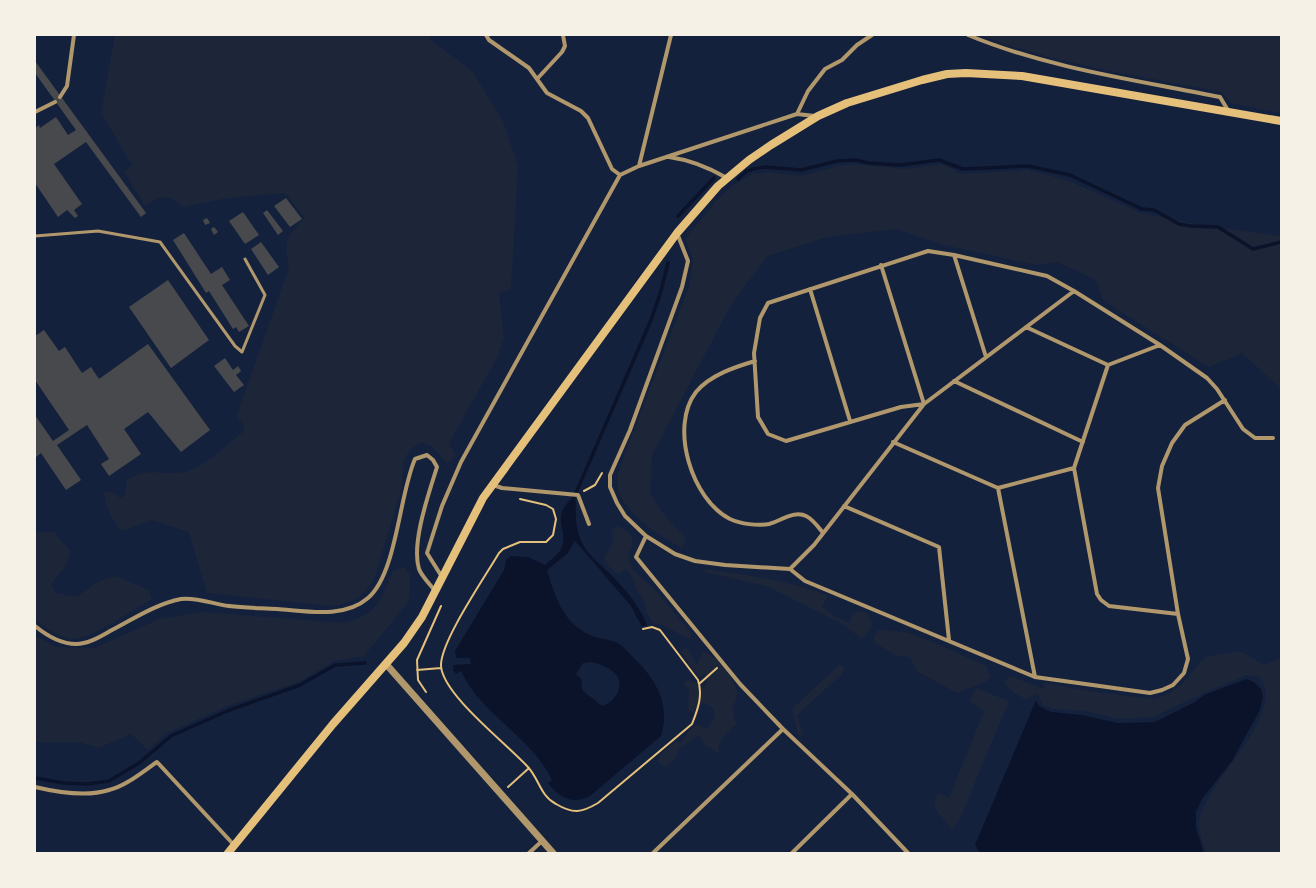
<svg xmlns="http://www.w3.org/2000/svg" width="1316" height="888" viewBox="0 0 1316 888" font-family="'Public Sans',sans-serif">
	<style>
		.green { fill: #1d2539 }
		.water { fill: #0b132b; fill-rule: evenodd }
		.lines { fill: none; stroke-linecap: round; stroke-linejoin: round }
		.stream { stroke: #0b132b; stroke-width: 3.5 }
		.building { fill: #48494c }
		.path { stroke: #e5c07b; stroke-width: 2 }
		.service { stroke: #b1986c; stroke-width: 3 }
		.minor { stroke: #b1986c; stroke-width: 4 }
		.tertiary { stroke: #b1986c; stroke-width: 7 }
		.secondary { stroke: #e5c07b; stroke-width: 8 }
	</style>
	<rect width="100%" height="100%" fill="#14213d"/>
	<path class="green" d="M115 35H429L432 41 472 71 503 121 518 166 511 289 499 293 504 338 497 358 449 443 456 456 446 463 433 447 421 442 412 448 404 459 401 490 375 577C363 598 355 602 332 606L207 593 189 532 152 520 122 531C112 520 105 507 104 492H112L120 498 125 495 127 480C149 466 161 476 184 472 203 469 228 443 244 431L243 423 236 417 289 268C284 241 285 237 305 218L285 193 228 198 183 207C167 193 162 195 145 206L124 172 132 165 101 113Z
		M980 35H1281V113L1231 103 1222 92C1141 76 1057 65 980 35Z
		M854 164 905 169 942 164 961 174 1028 170 1067 180 1141 213 1205 226 1281 236V385L1280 388 1242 353 1209 367 1110 305 1102 298 1096 280 1057 262 1036 265 944 245 896 229 827 237 768 256 732 303 652 455 650 494 665 516 686 538 682 548C660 536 617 510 617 481 617 473 622 464 624 456L689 287 693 259 685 239 716 201 733 185 753 174 770 172 801 176 838 166Z
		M619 526C647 542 621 550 632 568 639 578 651 584 659 594 670 607 680 621 692 634L690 640 665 626 653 623 646 612V604L637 590 632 577 626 569 619 574C612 571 609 567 604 560 608 545 618 547 611 529Z
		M35 532H54L71 552 65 567 51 584 56 593 77 597 99 581 116 576 149 590 152 599C135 609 88 641 71 639 57 636 46 628 35 620Z
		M405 567 410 575 409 601 364 656 334 661 298 682 227 706 167 733 148 750 131 734 99 748 79 742H35V635L56 647 95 648 159 619 202 612 343 623C378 615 380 601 393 571Z
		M704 569C747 575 788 580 828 596L822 607 834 616 850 623 851 616 857 611 867 613C876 627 872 628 862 639L844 625 769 587 705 572Z
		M878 630 905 632 933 642 986 666 991 676 987 681 957 693 917 671 911 659 903 655 898 657 873 641Z
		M687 648 697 665 703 651C715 655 738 681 737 694 735 708 729 709 737 724 727 733 717 739 719 754L704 744 699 735 680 748 675 759 666 767 659 764V756L674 742H681L690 730 698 724 706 729C716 721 719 706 703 703L695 709 693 713 688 708 689 690 684 684 687 679 703 688 707 683 705 674 699 678 680 651Z
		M1240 651 1264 665 1281 658V853H1206C1204 844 1197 829 1199 820 1207 782 1273 727 1265 687 1264 684 1261 680 1259 677L1247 675 1195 697 1154 717 1118 719 1085 711 1053 709 1043 705 1038 694 1026 699 1014 693 1003 682 1010 676 1044 689V683L1101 693 1155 699 1170 693 1183 683 1205 657Z
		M840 664 845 668 841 675 797 715 803 735H798L793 714V708Z
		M976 688 1009 701 959 821 952 829 937 811 934 803 938 793 949 798 984 711 969 701Z"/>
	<path class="water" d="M572 498 576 501C575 517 576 534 585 548 590 556 598 562 605 569 622 585 638 603 647 625L642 627 631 606 575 541 567 554 547 570C553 591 562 618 581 630 594 639 603 638 616 642 622 645 629 653 634 658 656 680 671 704 661 736L590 796C573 805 559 798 548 783L552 780C531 736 481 715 461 671L456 674 453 670V665L471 664 470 658H456L455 651 504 570 506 561 510 556 528 557 545 565C550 560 558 555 561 549 570 531 549 518 572 498ZM591 662C643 674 610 709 601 705 598 703 594 699 591 697 583 692 580 689 582 680L576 674 583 663Z
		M1246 679 1254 682 1261 689 1263 697 1260 710 1232 761 1202 799 1196 812V828L1204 853H980L975 845 1036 700 1039 706 1051 712 1082 715 1118 723 1155 722 1195 702 1204 695Z"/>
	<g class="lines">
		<path class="stream" d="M738 179 747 171 753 169 765 167 801 170 837 161 856 160 868 163 900 165 939 160 963 169 1028 166 1070 175 1142 209 1154 210 1179 224 1191 226 1218 227 1253 249 1281 242
			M678 216 714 178
			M572 502 651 320 661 291 668 263
			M35 778 64 783 87 784 109 781 139 763 171 736 191 727 227 711 300 685 335 665 365 663"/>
	</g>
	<path class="building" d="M35 61 146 213 141 217 86 142 54 164 82 204 74 210 78 216 75 218 67 210 58 217 35 183V128L39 125 40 128 56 117 68 135 76 130 35 73Z
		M286 198 302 219 290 227 274 206Z
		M267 210 283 231 278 235 263 213Z
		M243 212 259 235 245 244 229 221Z
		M207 218 210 223 205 225 203 220Z
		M214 227 218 232 214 235 211 229Z
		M184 233 211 274 222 267 230 280 222 285 249 326 239 332 236 327 233 329 209 291 206 293 173 240Z
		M261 242 279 267 268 275 251 249Z
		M168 280 209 340 171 368 129 307Z
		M44 330 59 351 65 347 82 373 91 367 99 379 148 344 210 430 181 452 148 412 124 429 141 454 109 476 101 464 109 459 87 425 57 445 81 480 66 490 41 453 36 457 35 456V415L53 441 69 430 35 380V336Z
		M225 358 233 370 238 366 241 371 236 375 244 385 234 392 214 366Z"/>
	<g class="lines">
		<path class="path" d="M584 491 595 485 602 473
			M520 499 546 505 553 509 556 519 553 535 546 542H520L503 549 499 553C485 577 440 642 441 666 443 695 507 744 527 766 539 778 540 796 556 804 573 814 581 813 598 803L692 724C698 709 703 695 698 680L660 630 652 627 643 629
			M417 670 441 668
			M699 684 717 668
			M426 692 418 680 417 660 441 606
			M508 787 529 768"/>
		<path class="service" d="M35 236 98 231 160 242 235 346 242 352 265 295 245 259"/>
		<path class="minor" d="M486 35 489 40 529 68 547 93 581 111 588 118 612 169 620 175
			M968 35C1048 68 1135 80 1220 97L1229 112
			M537 79 562 52 565 46 563 35
			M60 97 67 86 74 35
			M35 112 55 102
			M797 114 808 91 825 69 842 60 857 45 872 35
			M669 157C691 160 708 167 727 178
			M639 166 671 35
			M677 233 688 261 682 287 630 430 610 475V487L617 503 625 516 646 536 675 554 695 561 725 565 790 569 805 581 1035 677 1150 693 1162 690 1173 685 1184 673 1188 659 1178 614 1158 488 1162 466 1172 443 1185 425 1225 400
			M954 255 986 357
			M881 265 924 404
			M810 289 850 421
			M1026 327 1108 365
			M1160 345 1108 365 1074 468 1097 594 1101 600 1109 606 1178 614
			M755 361C735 367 710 375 696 392 669 427 692 500 730 519 741 524 757 526 769 524 780 521 795 510 806 516 813 519 819 528 823 533
			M954 381 1083 442
			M924 404 901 407 786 441 768 434 758 417 754 353 760 318 768 303 928 251 954 255 1047 276 1074 291 1160 345 1207 378 1217 389 1243 429 1255 438H1273
			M893 442 998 488 1074 468
			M493 485 502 488 578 495 589 524
			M998 488 1035 677
			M844 506 939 547 949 640
			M646 536 636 557 740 684 783 729 852 794 908 853
			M790 569 814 545 924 404 1074 291
			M442 577 427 553 442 506 461 462 620 175 639 166 797 114 815 116
			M35 626C46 635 61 644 76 644 89 644 101 636 112 630 135 618 156 604 181 599 197 597 213 604 229 606 245 608 261 608 277 609 306 611 344 619 368 598 397 573 399 495 415 459L427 455 433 460 437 467C429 493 411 543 419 569 422 577 431 585 435 591
			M35 787C56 792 87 797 109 790 126 786 142 772 157 762L234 845
			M529 853 542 841
			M653 853 783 729
			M792 853 852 794"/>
		<path class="tertiary" d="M386 664 553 853"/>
		<path class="secondary" d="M228 853 333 724 404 643 422 617 483 498 677 233 718 186 749 160 771 145 818 116 847 103 922 80 947 74 966 73 1022 76 1281 121"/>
	</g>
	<rect width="1316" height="888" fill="none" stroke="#f6f1e7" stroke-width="72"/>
</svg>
